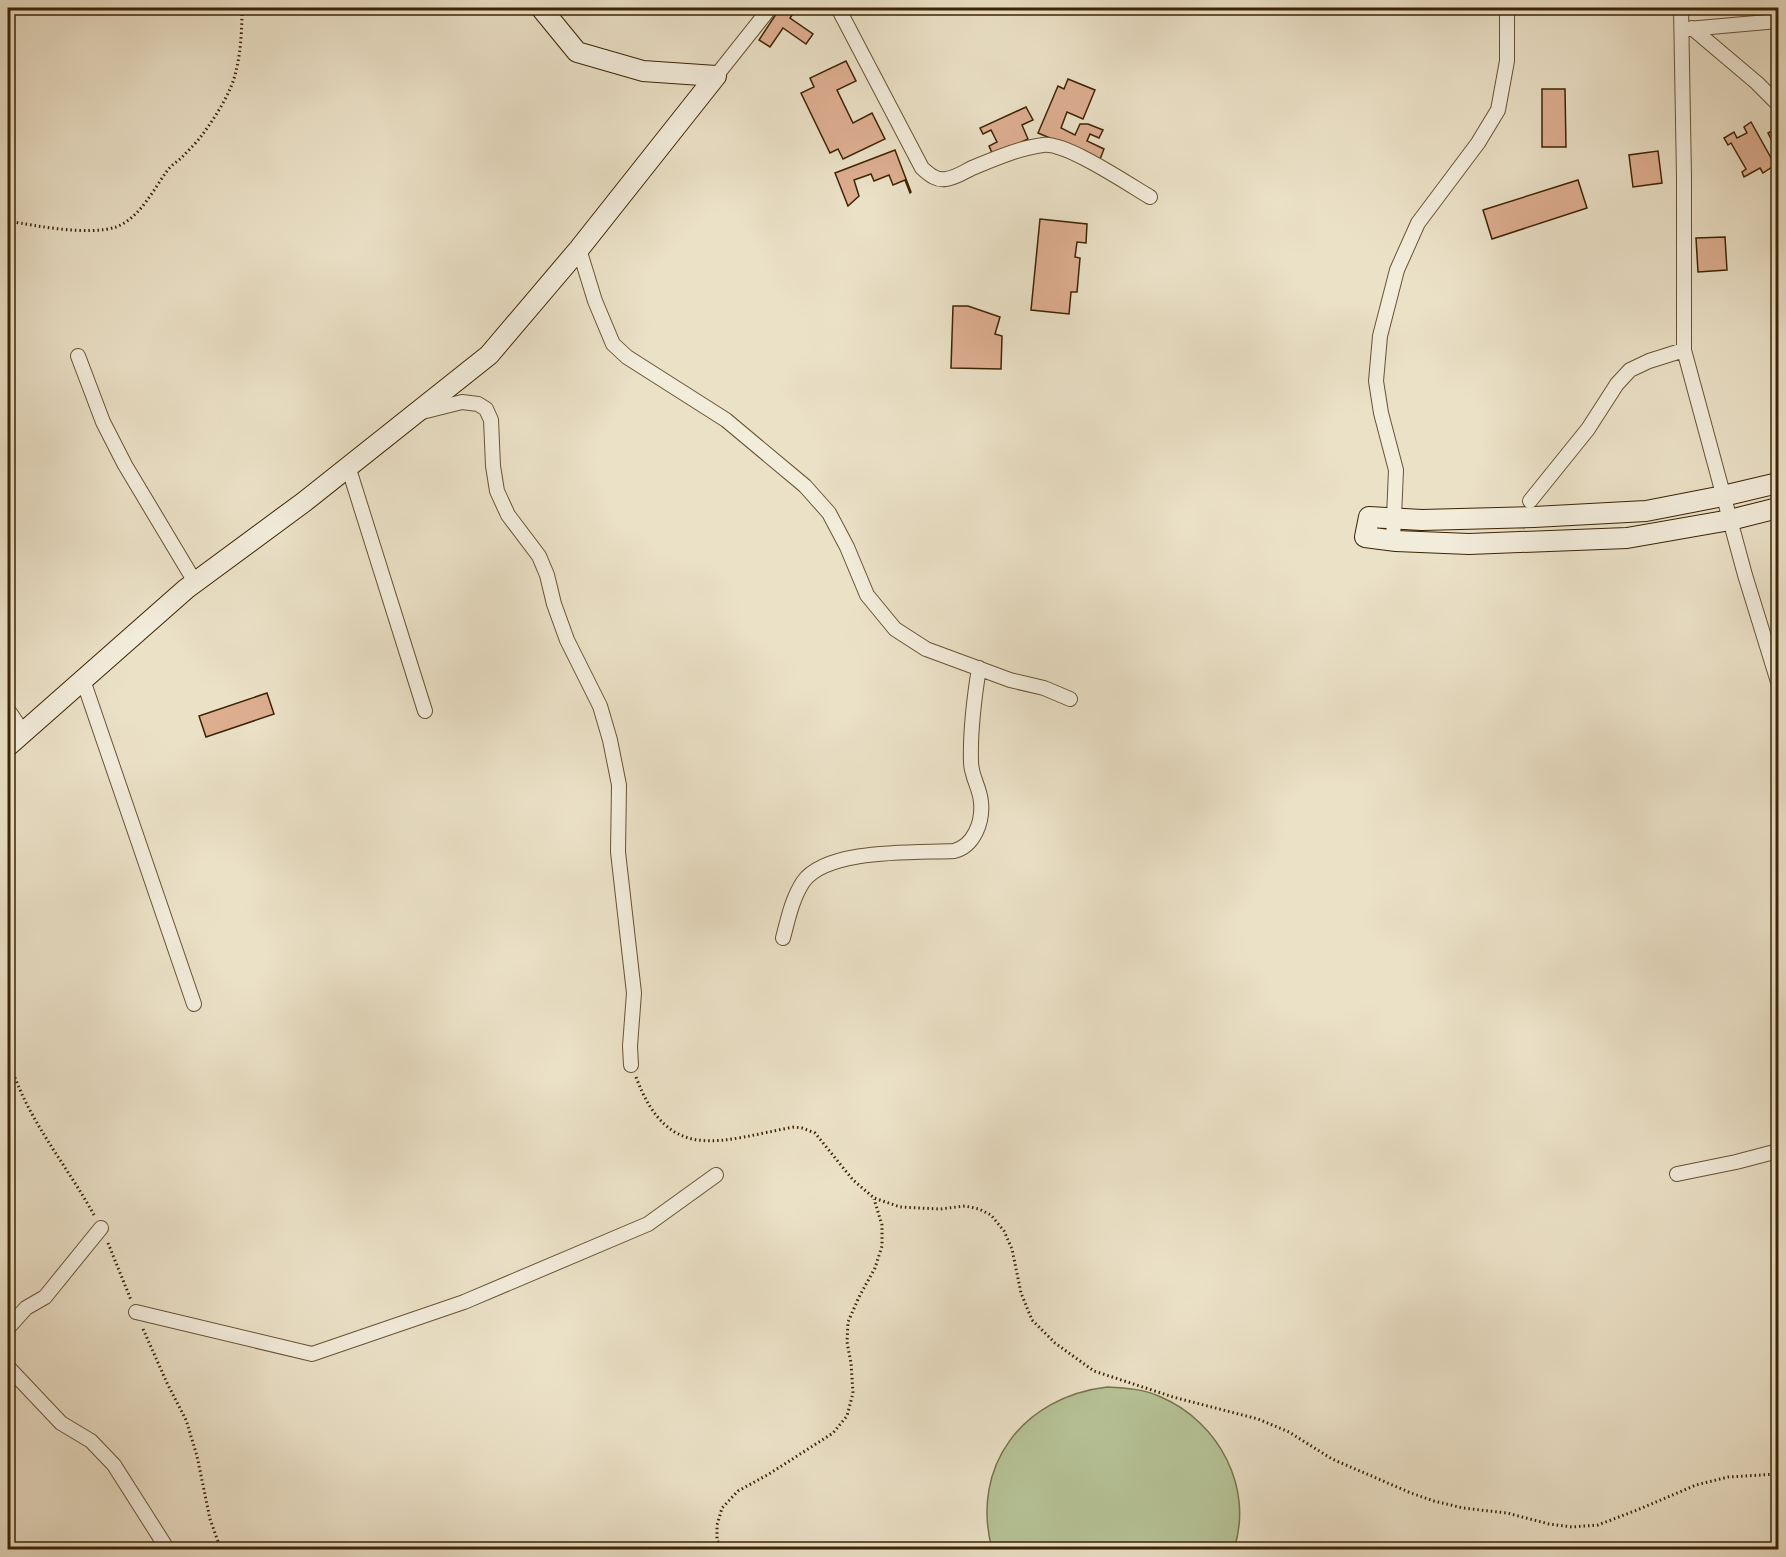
<svg xmlns="http://www.w3.org/2000/svg" width="1786" height="1557" viewBox="0 0 1786 1557" font-family="'Libre Bodoni',serif">
	<style>
		.green { fill: #b6c397; stroke: #79744c; stroke-width: 1.5 }
		.building { fill: #deae91; stroke: #3c2402; stroke-width: 1.5 }
		.lines { fill: none; stroke-linecap: round; stroke-linejoin: round }
		.street-casing { stroke: #685333; stroke-width: 16 }
		.secondary-casing { stroke: #3c2402; stroke-width: 22 }
		.path { stroke: #3c2402; stroke-width: 3; stroke-dasharray: 1.5 3; stroke-linecap: butt }
		.street { stroke: #f2ecdb; stroke-width: 14 }
		.secondary { stroke: #f2ecdb; stroke-width: 20 }
	</style>
	<rect width="100%" height="100%" fill="#ebe1c7"/>
	<filter id="stains"><feTurbulence type="fractalNoise" baseFrequency=".00333" numOctaves="4"/><feColorMatrix values="0 0 0 0 .2 0 0 0 0 .09 0 0 0 0 .02 0 0 0 .5 -.17"/></filter>
	<radialGradient id="worn" r=".72"><stop offset=".6" stop-color="#630" stop-opacity="0"/><stop offset="1" stop-color="#630" stop-opacity=".3"/></radialGradient>
	<path class="green" d="M1107 1387C1126 1388 1144 1389 1161 1397 1219 1422 1254 1488 1234 1549H992C970 1466 1023 1397 1107 1387Z"/>
	<path class="building" d="M780 8H797L790 18 813 34 806 44 783 28 770 47 759 40Z
		M846 61 856 81 837 90 853 123 872 113 885 139 843 159 838 149 830 153 801 93 814 87 810 78Z
		M1068 79 1095 90 1083 119 1067 112 1061 128 1075 135 1080 124H1088L1103 130 1099 138 1090 134 1087 141 1104 149 1097 167 1047 146 1050 138 1038 133 1058 86 1064 89Z
		M1542 89H1565L1566 147H1542Z
		M1026 107 1033 120 1022 125 1028 139 993 155 989 146 997 142 991 130 983 134 980 128Z
		M1751 122 1775 165 1763 173 1760 168 1744 177 1742 172 1746 169 1731 143 1728 145 1724 138 1734 132 1737 138 1747 133 1744 127Z
		M1778 127V153L1768 133Z
		M895 150 911 192 910 193 905 180 893 185 889 175 874 181 871 174 854 180 859 196 848 206 835 173Z
		M1658 151 1662 183 1633 187 1629 155Z
		M1578 180 1587 208 1492 239 1483 210Z
		M1040 219 1087 224 1086 243 1077 242 1075 257 1080 258 1077 292H1071L1069 314 1031 310Z
		M1725 237 1727 270 1698 272 1696 238Z
		M953 306H968L1000 317 995 334 1002 336 1001 369 951 368Z
		M267 693 274 714 206 737 199 716Z"/>
	<g class="lines">
		<defs>
			<path id="street" d="M838 8 922 168C929 174 936 181 946 179 955 178 964 172 972 168 994 159 1019 148 1043 145 1066 142 1128 184 1150 197
				M1681 8 1684 177V350L1745 575 1778 682
				M1692 28 1757 83 1778 104
				M1688 29 1778 21
				M716 76 770 8
				M579 249 595 301 613 344 627 357 726 420 805 486 829 513 847 547 867 595 895 629 926 649 1010 680 1044 688 1070 699
				M78 356 103 422 125 465 195 582
				M422 412 462 402 478 404 486 409 491 420 493 466 497 491 508 515 539 556 547 575 554 604 567 640 600 706 610 740 619 785 618 852 634 993 630 1046 631 1065
				M348 466 425 711
				M1530 501 1588 429 1617 384 1630 370 1649 361 1684 350
				M1393 541 1396 470 1381 413 1376 381 1380 336 1397 270 1418 223 1478 143 1498 110 1507 61V8
				M83 680 194 1004
				M8 710 23 732
				M783 938C788 919 792 899 803 882 827 848 916 853 954 851 974 846 983 822 981 802 980 788 971 776 971 762 970 730 974 699 979 668
				M1677 1174 1736 1162 1778 1151
				M136 1312 312 1354 464 1302 648 1224 716 1175
				M8 1328 26 1308 45 1297 101 1228
				M8 1367 61 1423 91 1441 114 1465 168 1550"/>
			<path id="secondary" d="M541 8 577 52 643 71 716 76
				M1778 483 1723 496 1646 511 1534 517 1422 520 1369 517 1365 537 1396 541 1469 544 1627 538 1730 520 1778 508
				M8 746 186 589 304 502 489 355 579 249 716 76"/>
		</defs>
		<use href="#street" class="street-casing"/>
		<use href="#secondary" class="secondary-casing"/>
		<path class="path" d="M8 221C37 226 88 236 116 227 140 218 153 190 167 171 172 164 179 161 184 155 190 149 197 142 202 135 215 118 232 91 236 71 241 51 242 28 242 8
			M8 1056C24 1116 65 1162 94 1215
			M636 1077C669 1166 721 1140 794 1127L802 1128 815 1133 853 1180 874 1198 900 1207 940 1209 965 1206 979 1209 991 1215 1004 1231 1012 1249 1021 1293 1032 1320 1055 1343 1094 1371 1173 1397 1258 1419 1289 1432 1332 1459 1411 1493 1434 1501 1463 1508 1507 1513 1549 1524 1572 1527 1598 1525 1637 1510 1696 1485 1728 1477 1778 1474
			M108 1243 131 1300
			M143 1329 167 1383 186 1420 197 1456 210 1519 221 1550
			M723 1550 717 1540V1525L722 1508 738 1491 769 1474 833 1433 847 1416 853 1393 851 1363 847 1342 848 1322 859 1297 875 1268 882 1246V1225L874 1199"/>
		<use href="#street" class="street"/>
		<use href="#secondary" class="secondary"/>
	</g>
	<rect width="1786" height="1557" fill="none" stroke="#ebe1c7" stroke-width="30"/>
	<rect x="9" y="9" width="1768" height="1539" fill="none" stroke="#3c2402" stroke-width="3"/>
	<rect x="15" y="15" width="1756" height="1527" fill="none" stroke="#3c2402" stroke-width="1.5"/>
	<rect width="100%" height="100%" filter="url(#stains)"/>
	<rect width="100%" height="100%" fill="url(#worn)"/>
</svg>
